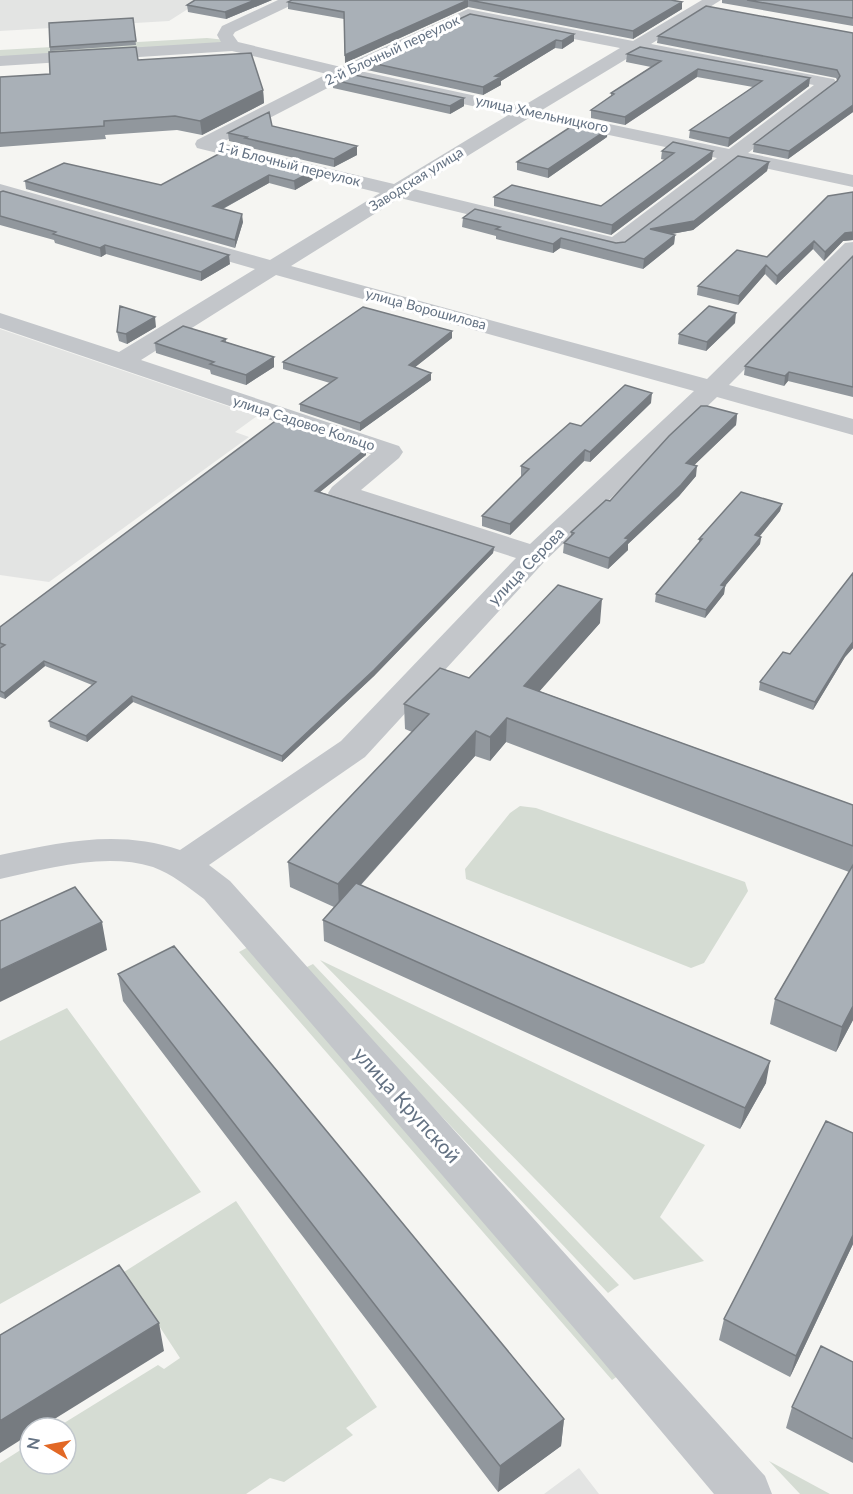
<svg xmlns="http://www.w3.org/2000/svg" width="853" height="1494" viewBox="0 0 853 1494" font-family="Lato,sans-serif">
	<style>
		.built { fill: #e3e4e3 }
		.green { fill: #d5dcd3 }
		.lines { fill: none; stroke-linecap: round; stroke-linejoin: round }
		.street { fill: #c3c6ca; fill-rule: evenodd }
		.wall { fill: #91979d }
		.shaded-wall { fill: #767b80 }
		.building { fill: #a9b0b7; stroke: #767b80; stroke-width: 1.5 }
		.labels { text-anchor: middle; stroke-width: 6; stroke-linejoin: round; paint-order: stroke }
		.far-street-label { font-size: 14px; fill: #647283; stroke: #fff }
		.street-label { font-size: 16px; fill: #647283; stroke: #fff }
		.near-street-label { font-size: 20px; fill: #647283; stroke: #fff }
	</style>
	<rect width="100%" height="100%" fill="#f5f5f2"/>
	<path class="built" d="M0 0H202L169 21 0 31Z
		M0 329 257 416 235 432 249 437 49 582 0 575Z
		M579 1468 599 1494H544Z"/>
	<path class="green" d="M207 38 226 40 220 45 0 58V50Z
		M520 806 536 808 731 877 745 882 748 891 704 963 691 968 466 879 465 869 510 813Z
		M250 946 625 1371 612 1380 239 952Z
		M320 960 705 1145 660 1217 704 1261 634 1280Z
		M313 964 619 1285 608 1293 303 969Z
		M67 1008 201 1192 0 1304V1041Z
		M236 1201 377 1407 346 1428 353 1435 284 1482 270 1478 246 1494H0V1463L30 1444V1464H66V1428H56L158 1365 164 1369 180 1358 124 1272Z
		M769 1461 830 1494H800Z"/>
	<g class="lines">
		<path class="street" d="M278 0H299L296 3 235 32 233 35 238 42 341 67 468 9 633 41 702 0H721L651 44 828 78 834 79 837 83 748 153 853 175V187L736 162 624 249 616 250 400 198 291 266 707 379 845 243 853 242V260L729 385 853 419V435L717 397 545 561 365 757 209 865 230 881 765 1476 772 1494H714L593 1350 204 899C188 887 172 874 153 867 104 852 48 869 0 879V855C61 842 119 829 180 850L341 741 516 558 332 499 328 493 332 487 371 454 0 328V313L119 352 255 269 0 196V184L270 260 380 193 197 148 195 144 197 140 327 74 232 51 0 66V56L221 42 217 35 222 26ZM470 19 620 48 523 106 360 71ZM638 52 814 85 729 149 542 110ZM345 79 510 114 394 184 221 143ZM529 118 717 158 612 237 414 189ZM276 275 694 391 530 544 361 490 399 458 403 452 399 446 141 360Z"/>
	</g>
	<path class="wall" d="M195 0H272L226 19 188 12 187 5Z
		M292 0H671L682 9 633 39 468 7 345 63 344 19 288 9V2Z
		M722 0H853V26L722 3Z
		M470 14 574 41 562 49 555 48 501 81V85L483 95 367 70V62Z
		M133 18 136 45 50 51V47Z
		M853 33V112L788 159 753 152 754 144 837 81V80L836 78 657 43 658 36Z
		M627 54 809 86 728 147 689 138 690 130 753 87 697 77 625 125 591 118V110L611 97V93L651 67 626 62Z
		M138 60 263 90 264 103 202 135 177 130 105 135 106 139 0 147V77L50 74Z
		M333 80 464 98V106L450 114 333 88Z
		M272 126 357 155 334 167 246 147V145L229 141 228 133Z
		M607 137 548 178 517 170V162Z
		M662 151 712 159 611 235 494 206V197L601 206 665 160 661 159Z
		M769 162 767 171 693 230 672 234 675 235 674 244 643 269 560 248 553 253 496 239V236L462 227 463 218 616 243 625 242Z
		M313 171 314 179 295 190 269 183 223 209 243 222 235 248 26 189 25 181 161 185Z
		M0 192 230 264 201 281 106 254 101 257 55 243 54 240 0 225Z
		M853 192V240L843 241 824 261 813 249 776 285 765 274 738 305 697 295 698 286 767 257Z
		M853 256V397L788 381 784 386 744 375 745 366Z
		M735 323 706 351 678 344 679 334Z
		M156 327 127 344 119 341 117 332Z
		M452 338 415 367 431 380 360 431 300 411V404L330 383 283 369V362Z
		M226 339V342L274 357V367L246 385 211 374 210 370 156 353 155 343Z
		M651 403 590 462 584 461 510 535 482 526V516L521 477V466L581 426Z
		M737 414 736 425 694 465 696 476 679 496 628 544V550L608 569 563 553 564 543 571 537V532L610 501Z
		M366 449V455L320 492 494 547 493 553 374 676 282 762 133 702 87 742 50 727 49 721 92 685 45 666 5 699 0 697V627Z
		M782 504 780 511 760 536 761 537 760 544 725 586 724 594 705 618 655 602 656 594 699 544V539Z
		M853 573V648L845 657 813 710 759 690 760 682 790 654Z
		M600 623 539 691 853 805V1020L836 1052 770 1024 775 999 849 872 506 742 490 761 475 756 361 885 766 1083 740 1129 324 941 323 920 334 907 290 887 288 862 412 732 405 729 404 704 469 678Z
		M118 974 564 1419 561 1446 498 1492 123 1001Z
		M853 1133V1244L790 1377 719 1340 724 1319Z
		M853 1362V1463L786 1428 792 1407Z"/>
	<path class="shaded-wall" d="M255 0H272L226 19 225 12Z
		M468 0V7L345 63V55Z
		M682 2V9L633 39V31Z
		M574 34V41L562 49V41Z
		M556 40 555 48 501 81V85L483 95V87L495 76Z
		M698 69 697 77 625 125V117Z
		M810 78 809 86 728 147 729 138Z
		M263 90 264 103 202 135 200 121Z
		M464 98V106L450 114V106Z
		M853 105V112L788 159 789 151Z
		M608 129 607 137 548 178V169Z
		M357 146V155L334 167V159Z
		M713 151 712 159 611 235 612 225Z
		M769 162 767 171 693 230 649 238 650 229Z
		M313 171 314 179 295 190 294 181Z
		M269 175V183L213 214V206Z
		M242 214 243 222 235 248V240Z
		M853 232V240L843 241 824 261 825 252 845 233Z
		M675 235 674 244 643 269 644 259Z
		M561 238 560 248 553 253V244Z
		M814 241 813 249 776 285 777 276Z
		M105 245 106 254 101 257 100 248Z
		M229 255 230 264 201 281V272Z
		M766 265 765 274 738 305 739 296Z
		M736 313 735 323 706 351 707 342Z
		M155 317 156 327 127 344 126 334Z
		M452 331V338L409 372V365Z
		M274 357V367L246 385V375Z
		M789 372 788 381 784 386 785 376Z
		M431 373V380L360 431V423Z
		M652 393 651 403 590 462V452Z
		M737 414 736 425 685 474 686 463Z
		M366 449V455L315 496V491Z
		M585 450 584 461 510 535V524Z
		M697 466 696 476 679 496 628 544V550L608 569 609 558 625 538Z
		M782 504 780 511 754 543 755 535Z
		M761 537 760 544 725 586 724 594 705 618 706 610 721 585Z
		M494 547 493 553 374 676 282 762V756Z
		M602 599 600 623 523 710 524 686Z
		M853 642V648L845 657 813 710 815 702 847 650Z
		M44 661 45 666 5 699 4 693Z
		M132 696 133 702 87 742 86 736Z
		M507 718 506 742 490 761V737Z
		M476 731 475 756 339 909 338 884Z
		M102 922 107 950 0 1002V970Z
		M853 1006V1020L836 1052 842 1027Z
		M770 1061 766 1083 740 1129 745 1108Z
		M853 1235V1244L790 1377 796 1356Z
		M159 1323 164 1351 40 1428H30V1434L0 1453V1421Z
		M564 1419 561 1446 498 1492 500 1466Z"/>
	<path class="building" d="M195 0H255L225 12 187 5Z
		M292 0H468L345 55 344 12 288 2Z
		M469 0H671L682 2 633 31Z
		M747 0H853V18Z
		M706 6 853 33V105L789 151 754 144 837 81 840 76 837 70 658 36Z
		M470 14 574 34 562 41 556 40 495 76 501 77 483 87 367 62Z
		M133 18 136 41 50 47 49 23Z
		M136 47 138 60 251 53 263 90 200 121 175 116 104 121V126L0 133V77L50 74 49 52Z
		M640 47 810 78 729 138 690 130 762 81 698 69 625 117 591 110 614 94 611 93 661 61 627 54Z
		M345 73 464 98 450 106 333 80Z
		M269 112 272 126 357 146 334 159 245 138 247 137 228 133Z
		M578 122 608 129 548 169 517 162Z
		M673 142 713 151 612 225 494 197 512 185 601 206 674 153 662 151Z
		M226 150 313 171 294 181 269 175 213 206 242 214 235 240 25 181 64 163 161 185Z
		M738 156 769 162 694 221 650 229 675 235 644 259 561 238 553 244 496 229 500 227 463 218 475 209 616 243 625 242Z
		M3 191 229 255 201 272 105 245 100 248 53 234 56 232 0 216V192Z
		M853 192V232L845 233 825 252 814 241 777 276 766 265 739 296 698 286 737 250 767 257 828 196Z
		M853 256V387L789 372 785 376 745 366Z
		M120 306 155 317 126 334 117 332Z
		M709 306 736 313 707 342 679 334Z
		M363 307 452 331 409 365 431 373 360 423 300 404 337 378 283 362Z
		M183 326 226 339 222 341 274 357 246 375 210 364 214 362 155 343Z
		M625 385 652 393 590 452 585 450 510 524 482 516 529 469 521 466 570 423 581 426Z
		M701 406H707L737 414 686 463 697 466 681 485 625 538 629 539 609 558 564 543 574 533 571 532 606 500 610 501 669 436Z
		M278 419 366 449 315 491 494 547 374 670 282 756 132 696 86 736 49 721 96 682 44 661 4 693 0 691V648L5 645 0 643V627Z
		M741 492 782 504 755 535 761 537 721 585 725 586 706 610 656 594 702 539H699Z
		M853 573V642L847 650 815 702 760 682 783 652 790 654Z
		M558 585 602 599 524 686 853 805V846L507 718 490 737 476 731 338 884 288 862 429 714 404 704 440 668 469 678Z
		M853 865V1006L842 1027 775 999Z
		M356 883 770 1061 745 1108 323 920Z
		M75 887 102 922 0 970V921Z
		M174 946 564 1419 500 1466 118 974Z
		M826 1121 853 1133V1235L796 1356 724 1319Z
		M119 1265 159 1323 0 1421V1335Z
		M821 1346 853 1362V1439L792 1407Z"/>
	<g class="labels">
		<g class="far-street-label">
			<text transform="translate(392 50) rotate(-25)" y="5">2-й Блочный переулок</text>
			<text transform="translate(542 114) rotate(12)" y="5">улица Хмельницкого</text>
			<text transform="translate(289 164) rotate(14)" y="5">1-й Блочный переулок</text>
			<text transform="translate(416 179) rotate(-32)" y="5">Заводская улица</text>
			<text transform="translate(426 309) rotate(15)" y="5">улица Ворошилова</text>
			<text transform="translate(304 423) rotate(18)" y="5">улица Садовое Кольцо</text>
		</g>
		<g class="street-label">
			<text transform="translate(526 566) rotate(-46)" y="6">улица Серова</text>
		</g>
		<g class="near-street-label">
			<text transform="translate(407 1105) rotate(48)" y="7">улица Крупской</text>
		</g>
	</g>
	<g transform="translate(48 1446) rotate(280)"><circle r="28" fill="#ffffff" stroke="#c1c7cd" stroke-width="1.5"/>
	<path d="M0-4.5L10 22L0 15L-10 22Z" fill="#e26825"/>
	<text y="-9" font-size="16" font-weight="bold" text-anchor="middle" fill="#647283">N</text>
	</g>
</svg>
